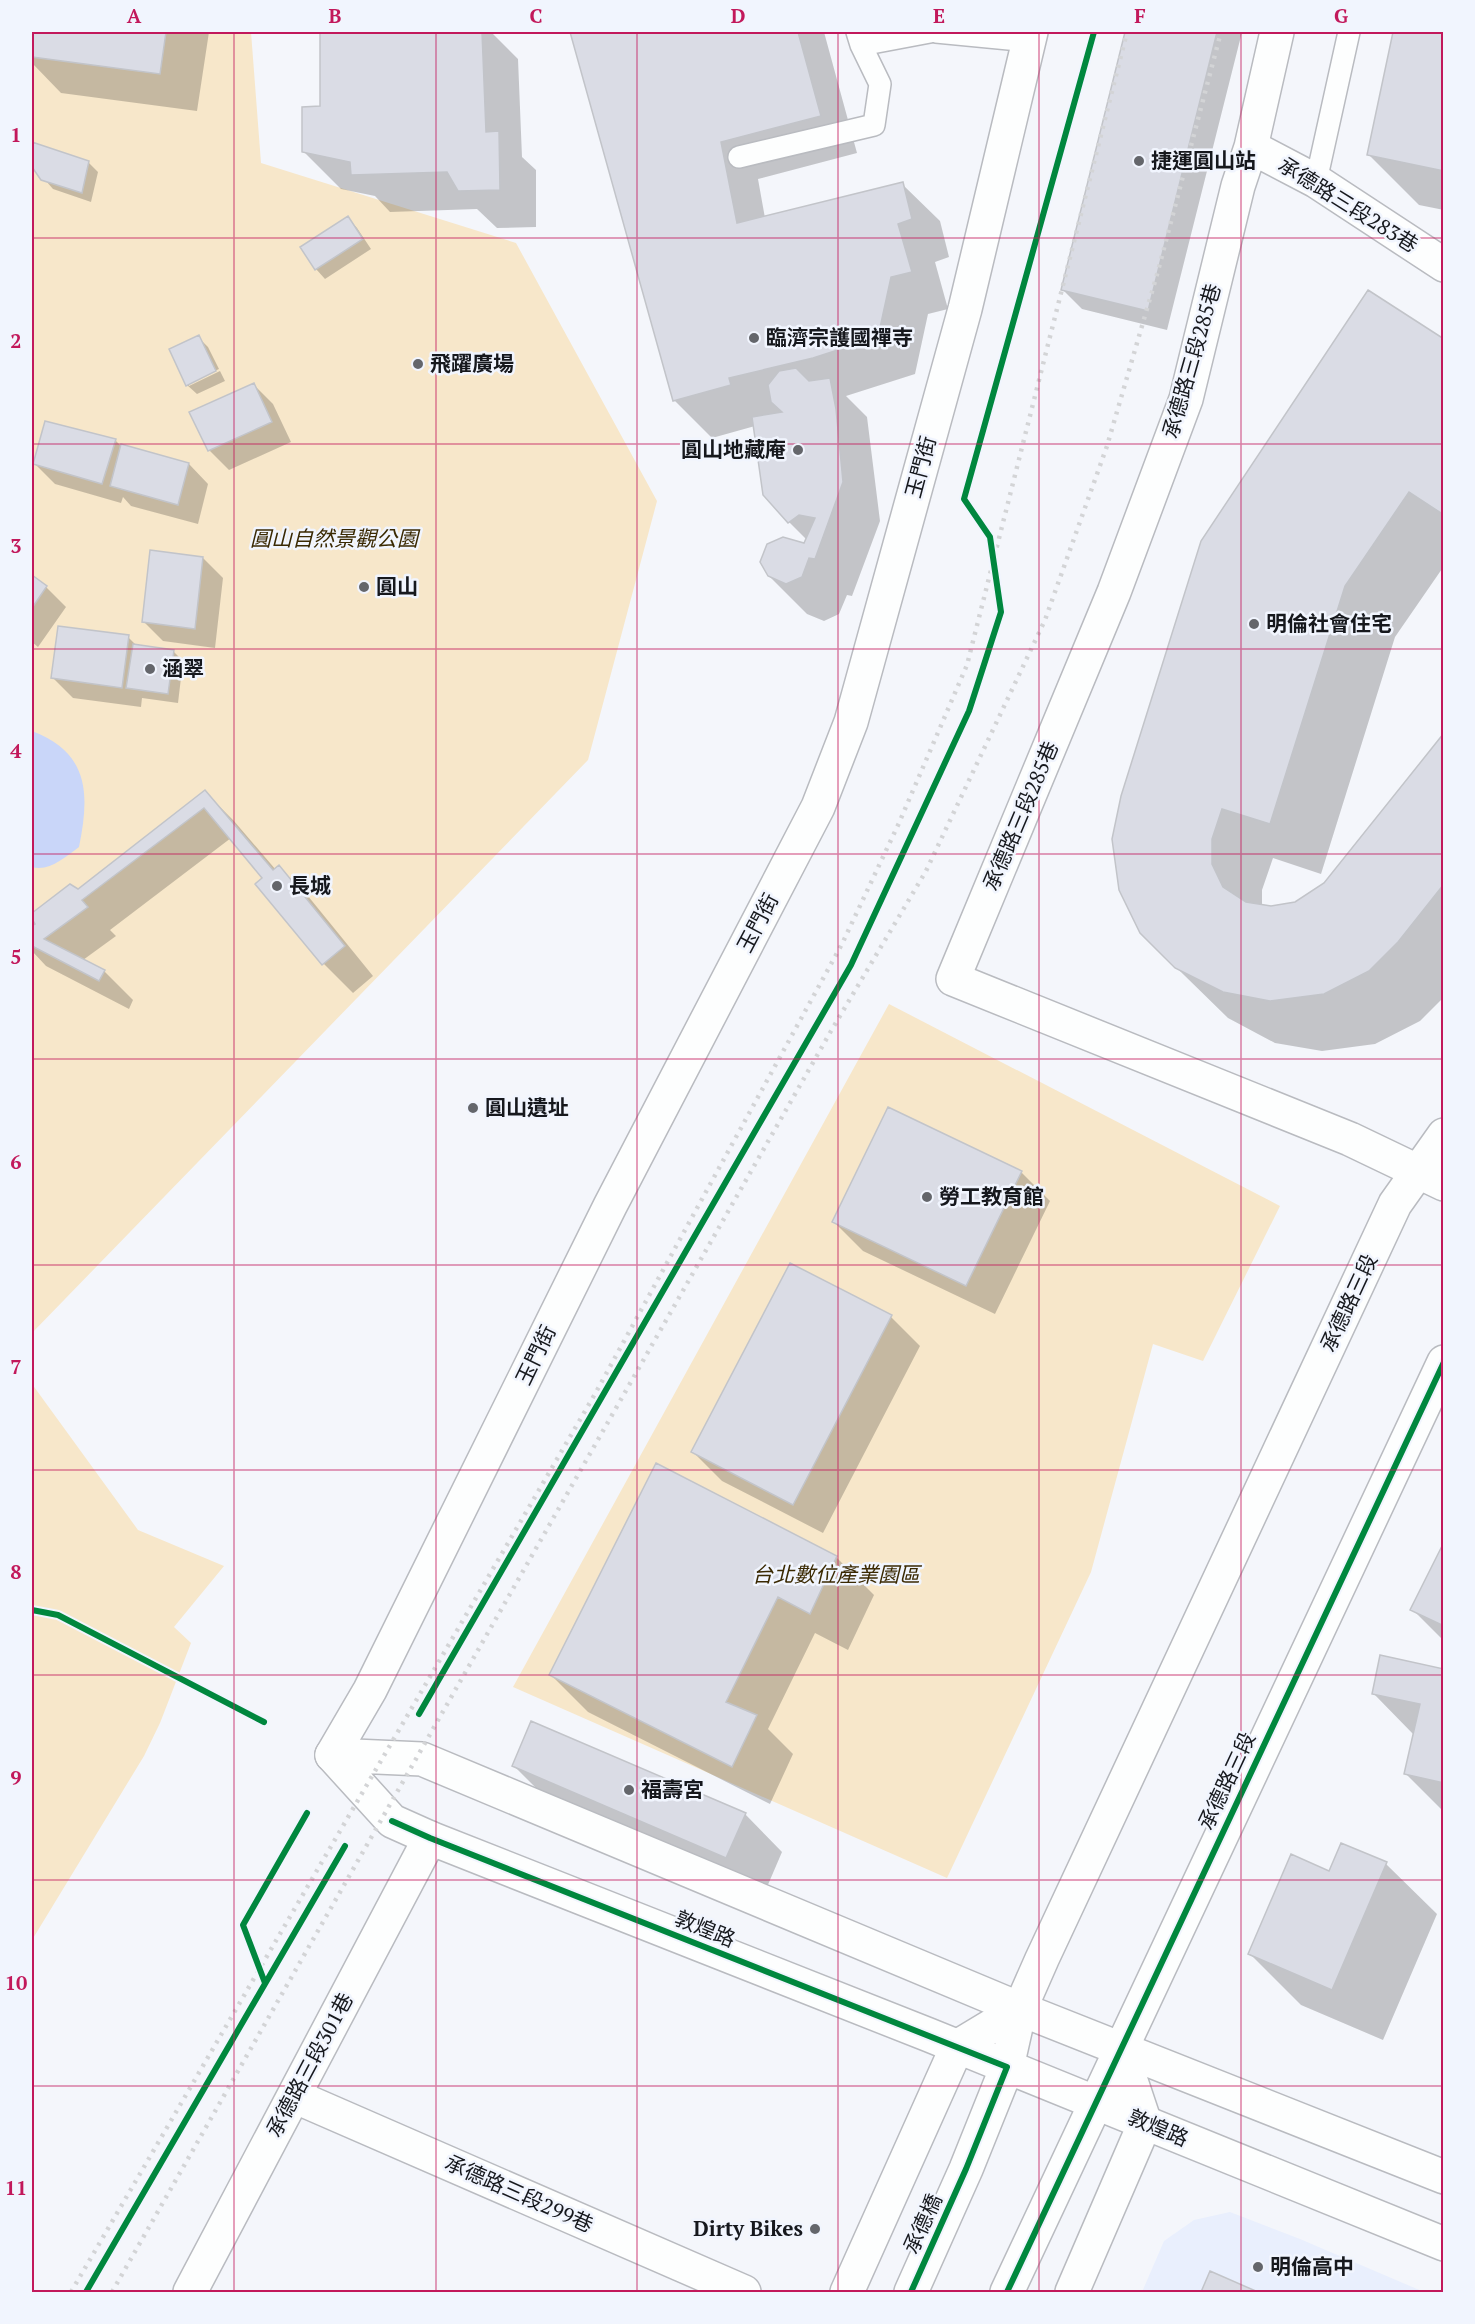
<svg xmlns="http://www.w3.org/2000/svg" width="1475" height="2324" viewBox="0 0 1475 2324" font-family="'PT Serif','Noto Sans TC',serif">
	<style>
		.built { fill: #e9effd }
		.green { fill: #f7e7ca }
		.water { fill: #c9d6f9 }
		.shadow { fill: #0003 }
		.building { fill: #dadce5; stroke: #c2c4c9; stroke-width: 1.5 }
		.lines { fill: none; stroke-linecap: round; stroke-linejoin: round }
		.service-casing { stroke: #b9bbc0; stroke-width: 24 }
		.minor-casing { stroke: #b9bbc0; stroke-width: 36 }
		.tertiary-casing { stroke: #b9bbc0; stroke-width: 36 }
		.secondary-casing { stroke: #b9bbc0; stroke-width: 36 }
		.service { stroke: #fdfefe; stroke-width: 21 }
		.minor { stroke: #fdfefe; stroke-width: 33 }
		.tertiary { stroke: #fdfefe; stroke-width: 33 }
		.secondary { stroke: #fdfefe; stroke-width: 33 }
		.rail { stroke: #d3d4d6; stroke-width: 4.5; stroke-dasharray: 3 6; stroke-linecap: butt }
		.cycleway-casing { stroke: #f1f5fe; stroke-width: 10 }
		.cycleway { stroke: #00873e; stroke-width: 6 }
		.grid { fill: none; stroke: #c2185b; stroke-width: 1.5; stroke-opacity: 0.55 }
		.poi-dot { fill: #64666b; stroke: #f1f5fe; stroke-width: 2 }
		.labels { text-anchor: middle; stroke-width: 5; stroke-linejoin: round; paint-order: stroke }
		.poi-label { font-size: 21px; font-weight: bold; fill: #16181d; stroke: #f1f5fe; text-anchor: start }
		.street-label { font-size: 21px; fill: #16181d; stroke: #f1f5fe }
		.park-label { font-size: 21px; font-style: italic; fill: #3a2902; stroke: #f1f5fe }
		.neatline { fill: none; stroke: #c2185b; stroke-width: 2 }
		.grid-label { font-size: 20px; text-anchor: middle; font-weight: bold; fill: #c2185b }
	</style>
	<rect width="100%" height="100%" fill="#f4f6fb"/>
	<path class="built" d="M1230 2212 1300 2239 1424 2292H1142L1164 2241 1194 2220Z"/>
	<path class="green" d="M32 32H251L261 163 516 243 657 501 588 760 32 1333Z
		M889 1004 1280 1206 1203 1361 1153 1344 1091 1572 947 1878 513 1687Z
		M32 1384 138 1530 224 1566 174 1627 191 1643 160 1723 144 1756 32 1940Z"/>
	<path class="water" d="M32 731C89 753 90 793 79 847 65 857 49 872 32 867Z"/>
	<path class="shadow" d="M32 32H209L197 111 61 93 32 63Z
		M322 32H491L518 59 522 157 536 170V227L497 228 477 209 390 212 375 196 341 189 304 152 322 107Z
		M572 32H824L857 153 758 179 765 218 902 184 940 221 949 257 935 262 948 309 928 314 915 374 846 396 867 417 880 521 852 596 847 595 839 614 824 621 807 614 769 576 805 545 807 540 789 522 755 426 712 438 674 400Z
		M1126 32H1242L1167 330 1082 309 1062 289Z
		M1395 32H1444V210L1419 205 1368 154Z
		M32 144 88 162 98 172 91 202 53 189 32 165Z
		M348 218 357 228 371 249 325 279 316 269Z
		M198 337 208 347 219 369 189 383V386L220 371 225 381 197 394 187 385Z
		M1444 342V566L1395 637 1321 874 1273 858 1262 890V906L1271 907 1295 903 1325 884 1444 736V997L1420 1021 1375 1044 1322 1051 1275 1043 1228 1018 1141 933Z
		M253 384 273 404 291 442 229 470 209 450Z
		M115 440 121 446 189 464 208 484 198 524 131 506 123 497 121 503 55 484 35 464Z
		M203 558 223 578 215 648 163 641 144 622Z
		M32 577 46 587 66 607 38 647 32 642Z
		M128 637 137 646 174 652 183 661 178 703 142 698 141 707 73 698 53 678Z
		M205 792 234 821 276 870 279 867 308 896 373 976 353 993 324 964 257 884 264 878 231 838 110 930 116 936 83 960 104 971 133 1000 129 1009 46 966 32 951V928L38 924 32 915 70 885 78 891Z
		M1021 1172 1050 1201 995 1314 863 1251 834 1222Z
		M790 1265 891 1317 920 1346 823 1533 722 1481 693 1452Z
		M1444 1545V1641L1412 1609Z
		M836 1557 874 1595 848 1650 815 1633 768 1729 793 1754 770 1804 588 1712 551 1675Z
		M1444 1671V1812L1406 1774 1414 1735 1373 1693Z
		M514 1766 745 1814 782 1852 764 1894 551 1803Z
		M1386 1864 1437 1914 1383 2040 1301 2005 1250 1954 1330 1873Z
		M1211 2273 1255 2292H1203Z"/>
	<path class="building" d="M32 32H166L160 74 32 57Z
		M320 32H482L486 132 499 131 500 190 458 191 447 172 351 175 350 162 302 152V107L320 106Z
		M570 32H798L821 116 721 142 737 223 903 182 912 219 898 224 912 272 891 277 878 337 813 358 729 378 731 385 673 401Z
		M1125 32H1217L1148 311 1061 290Z
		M1393 32H1444V171L1367 155Z
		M32 142 89 161 82 193 41 180 32 167Z
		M348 216 363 239 315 270 300 247Z
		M1368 290 1444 339V515L1409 492 1345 586 1270 824 1222 809 1212 839V864L1223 887 1246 902 1271 906 1295 902 1324 883 1444 733V884L1398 942 1369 971 1324 994 1270 1001 1223 992 1175 968 1140 933 1119 890 1112 839 1121 796 1201 541Z
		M199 335 216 371 186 386 169 349Z
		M796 368 809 381 830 378 836 409 843 482 815 559 809 558 802 577 786 584 768 576 760 562 767 544 783 537 804 543 815 518 799 515 788 523 763 495 752 417 782 412 771 402 768 385 779 371Z
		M254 383 272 422 208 451 189 412Z
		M45 421 116 439 102 484 33 464Z
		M121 444 189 463 178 505 110 486Z
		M150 550 203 557 195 629 142 622Z
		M32 575 47 586 32 608Z
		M58 626 129 635 122 688 51 678Z
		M133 644 174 650 168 694 126 688Z
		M205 790 273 870 279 865 345 946 322 965 255 884 262 878 204 808 82 900 88 907 44 939 105 970 99 981 32 946V926L35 924 32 919V913L70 884 78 889Z
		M888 1107 1022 1171 966 1286 832 1222Z
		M790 1263 892 1315 793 1505 691 1452Z
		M656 1463 837 1556 810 1614 778 1597 726 1702 757 1715 732 1767 549 1675Z
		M1444 1542V1626L1410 1610Z
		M1380 1655 1444 1669V1783L1404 1774 1420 1704 1372 1694Z
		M531 1721 746 1813 726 1858 512 1766Z
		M1341 1843 1387 1862 1332 1990 1248 1954 1291 1854 1329 1871Z
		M1210 2271 1258 2292H1201Z"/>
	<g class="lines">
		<defs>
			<path id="service" d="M936 32 1029 41
				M861 45 930 32
				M739 157 874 125 880 84 861 45 857 32
				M1316 181 1349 32"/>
			<path id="minor" d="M1277 32 1251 147 1238 186 1186 399 1114 592 953 979 1350 1139 1444 1184
				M1251 147 1316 181 1444 265
				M332 1755 370 1690 610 1206 818 807 851 722 965 309 1031 32
				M294 2096 744 2292
				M190 2292 430 1838
				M847 2292 957 2047 1020 2009
				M1072 2292 1145 2123 1120 2048"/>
			<path id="tertiary" d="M332 1755 392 1821 430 1838 929 2035 1444 2244
				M332 1755 422 1759 1020 2009 1444 2177"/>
			<path id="secondary" d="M911 2292 966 2169 1007 2067 1020 2009 1042 1959 1395 1204 1444 1135
				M1007 2292 1444 1362"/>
		</defs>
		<use href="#service" class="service-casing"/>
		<use href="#minor" class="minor-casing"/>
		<use href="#tertiary" class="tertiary-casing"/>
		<use href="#secondary" class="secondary-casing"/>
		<use href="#service" class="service"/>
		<use href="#minor" class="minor"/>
		<use href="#tertiary" class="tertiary"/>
		<use href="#secondary" class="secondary"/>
		<path class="rail" d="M71 2292 595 1394 842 944 899 823 967 665 1127 32
			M112 2292 831 1031 926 871 1045 620 1107 446 1158 271 1221 32"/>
		<defs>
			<path id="cycleway" d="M32 1610 58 1615 264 1722
				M419 1714 851 965 969 711 1001 612 990 537 964 499 1094 32
				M392 1821 430 1838 1007 2067 966 2169 911 2292
				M265 1983 243 1925 307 1813
				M86 2292 345 1846
				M1007 2292 1444 1362"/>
		</defs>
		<use href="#cycleway" class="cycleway-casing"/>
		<use href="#cycleway" class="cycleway"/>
	</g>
	<path class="grid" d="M234 32V2292M436 32V2292M637 32V2292M838 32V2292M1039 32V2292M1241 32V2292M32 238H1444M32 444H1444M32 649H1444M32 854H1444M32 1059H1444M32 1265H1444M32 1470H1444M32 1675H1444M32 1880H1444M32 2086H1444"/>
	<g class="poi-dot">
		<circle cx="1139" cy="161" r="6"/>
		<circle cx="754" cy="338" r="6"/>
		<circle cx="418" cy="364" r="6"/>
		<circle cx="798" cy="450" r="6"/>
		<circle cx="364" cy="587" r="6"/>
		<circle cx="1254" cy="624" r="6"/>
		<circle cx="150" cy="669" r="6"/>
		<circle cx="277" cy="886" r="6"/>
		<circle cx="473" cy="1108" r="6"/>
		<circle cx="927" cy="1197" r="6"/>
		<circle cx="629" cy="1790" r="6"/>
		<circle cx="815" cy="2229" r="6"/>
		<circle cx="1258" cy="2267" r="6"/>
	</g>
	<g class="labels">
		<g class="poi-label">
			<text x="1151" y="168">捷運圓山站</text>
			<text x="766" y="345">臨濟宗護國禪寺</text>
			<text x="430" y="371">飛躍廣場</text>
			<text x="786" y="457" text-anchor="end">圓山地藏庵</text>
			<text x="376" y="594">圓山</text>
			<text x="1266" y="631">明倫社會住宅</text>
			<text x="162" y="676">涵翠</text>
			<text x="289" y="893">長城</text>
			<text x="485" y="1115">圓山遺址</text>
			<text x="939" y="1204">勞工教育館</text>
			<text x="641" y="1797">福壽宮</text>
			<text x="803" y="2236" text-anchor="end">Dirty Bikes</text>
			<text x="1270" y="2274">明倫高中</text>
		</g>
		<g class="street-label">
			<text transform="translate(1348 205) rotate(32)" y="7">承德路三段283巷</text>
			<text transform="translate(1192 361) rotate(-74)" y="7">承德路三段285巷</text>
			<text transform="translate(921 467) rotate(-75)" y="7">玉門街</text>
			<text transform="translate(1021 816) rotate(-67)" y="7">承德路三段285巷</text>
			<text transform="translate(758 923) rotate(-62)" y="7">玉門街</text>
			<text transform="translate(1349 1303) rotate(-65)" y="7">承德路三段</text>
			<text transform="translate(536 1355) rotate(-64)" y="7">玉門街</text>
			<text transform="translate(1227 1781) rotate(-65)" y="7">承德路三段</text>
			<text transform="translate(705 1929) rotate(22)" y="7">敦煌路</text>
			<text transform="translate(310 2065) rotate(-62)" y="7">承德路三段301巷</text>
			<text transform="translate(1158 2128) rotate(23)" y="7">敦煌路</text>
			<text transform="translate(519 2194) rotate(24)" y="7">承德路三段299巷</text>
			<text transform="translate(923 2224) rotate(-66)" y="7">承德橋</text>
		</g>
		<g class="park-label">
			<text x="334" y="546">圓山自然景觀公園</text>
			<text x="836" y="1582">台北數位產業園區</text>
		</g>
	</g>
	<rect width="1475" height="2324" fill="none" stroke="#f1f5fe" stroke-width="66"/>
	<rect x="33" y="33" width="1409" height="2258" class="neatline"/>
	<g class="grid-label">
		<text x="134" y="23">A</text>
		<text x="335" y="23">B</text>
		<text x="536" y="23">C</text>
		<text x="738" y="23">D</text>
		<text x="939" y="23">E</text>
		<text x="1140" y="23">F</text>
		<text x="1341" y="23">G</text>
		<text x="16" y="142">1</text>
		<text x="16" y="348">2</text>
		<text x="16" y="553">3</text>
		<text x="16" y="758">4</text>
		<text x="16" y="964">5</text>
		<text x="16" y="1169">6</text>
		<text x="16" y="1374">7</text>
		<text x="16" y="1579">8</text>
		<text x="16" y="1785">9</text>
		<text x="16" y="1990">10</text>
		<text x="16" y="2195">11</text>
	</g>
</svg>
